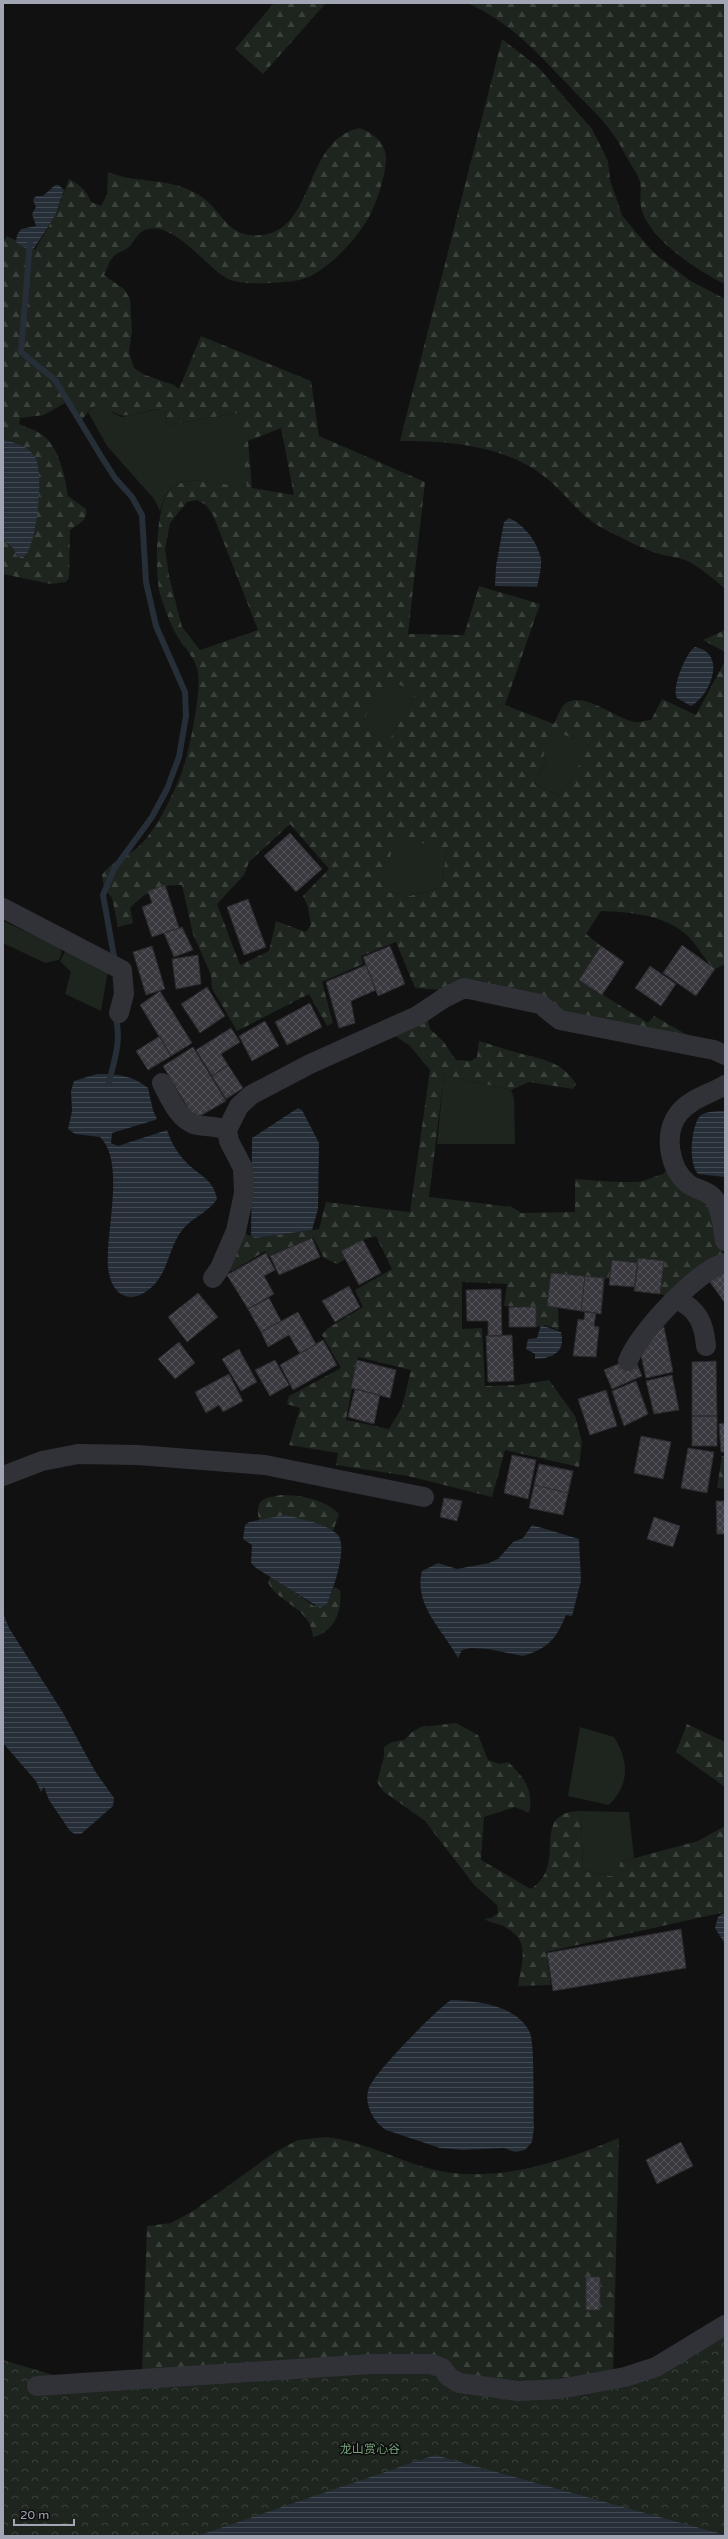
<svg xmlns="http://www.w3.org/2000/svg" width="728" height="2539" viewBox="0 0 728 2539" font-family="'Varela Round','Noto Sans SC',sans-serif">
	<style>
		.forest { fill: url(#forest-firs); fill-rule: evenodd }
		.park { fill: url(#park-crowns) }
		.garden { fill: #1d251e }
		.water { fill: url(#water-rules) }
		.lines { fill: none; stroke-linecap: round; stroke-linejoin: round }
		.stream { stroke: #262e37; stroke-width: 6 }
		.building { fill: url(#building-cross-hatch); stroke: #2b2a2e }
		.street { stroke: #313238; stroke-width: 20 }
		.labels { text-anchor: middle; stroke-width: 3; stroke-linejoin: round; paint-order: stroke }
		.park-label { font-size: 12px; fill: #76a17b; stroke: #0c0c0d }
	</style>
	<defs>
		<pattern id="forest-firs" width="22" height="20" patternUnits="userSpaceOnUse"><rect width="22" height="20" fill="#1d251e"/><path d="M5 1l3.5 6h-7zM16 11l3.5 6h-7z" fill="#3b423c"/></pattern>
		<pattern id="park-crowns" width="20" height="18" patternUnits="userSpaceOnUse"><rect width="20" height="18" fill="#1d251e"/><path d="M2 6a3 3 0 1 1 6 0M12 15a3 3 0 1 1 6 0" fill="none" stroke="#3b423c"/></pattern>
		<pattern id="water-rules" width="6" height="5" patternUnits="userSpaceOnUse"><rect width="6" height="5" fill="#262e37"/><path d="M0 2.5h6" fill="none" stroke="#424952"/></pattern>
		<pattern id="building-cross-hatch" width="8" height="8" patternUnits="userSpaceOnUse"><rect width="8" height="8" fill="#3a393f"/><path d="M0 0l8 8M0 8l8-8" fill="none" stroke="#535358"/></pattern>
	</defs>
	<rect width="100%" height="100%" fill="#111112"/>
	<path class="forest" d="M274 3H326L263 74 235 49Z
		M467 3H725V284C699 272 651 240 642 211 637 195 646 188 635 171 627 159 621 145 613 134 601 117 584 102 570 87 537 53 512 23 467 3Z
		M502 39 538 67 592 129 608 161 610 180 622 215 634 230 654 253 689 280 725 299V589C718 582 700 568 691 563 682 557 669 557 659 554 640 548 622 538 604 529 582 518 568 497 550 481 510 446 450 440 400 441Z
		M359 128C372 132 385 142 386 157 386 177 374 213 362 228 349 247 323 274 300 280 285 283 241 286 228 279 205 267 172 217 143 231 137 234 134 242 129 247 125 251 118 252 114 256 109 261 107 269 104 275L124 289 130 299 132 331 129 352 134 368 145 375 174 385 179 389 201 336 311 381 319 436 425 482 408 634 464 635 479 586 540 604 505 705 554 724C556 719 559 712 562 707 579 686 614 719 635 722 640 723 646 720 651 720L662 699 696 715 725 661V964L715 969C705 961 699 948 690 938 667 915 632 912 601 911L586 934 601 946 579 980 648 1023 654 1016 698 1041 441 990 415 988 396 942 361 956 363 964 322 982 333 1023 327 1026 309 994 237 1031 212 988 211 975 193 934 182 885C156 885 149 890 130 908L133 923 118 927 112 898 104 888 102 875C111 861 125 858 137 848 156 833 178 786 185 762 191 743 201 691 198 672 196 659 184 647 177 636 170 624 165 609 161 597 154 578 155 502 171 488 182 479 199 481 212 482L239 413 167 425 165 413 158 409C138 412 117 425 106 403L90 409 79 424 65 403 44 415 20 418 19 424C27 428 37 430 44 436 60 450 65 477 68 496L86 509C88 521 78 524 70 530L69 578 66 582 51 584 3 574V540L13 548 17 556 22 559 25 557 39 471C36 449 22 445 3 439V242L7 236 35 250 55 216 69 179C80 185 87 191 91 202L101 206 107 195 108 172C115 174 122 177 129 178 154 182 176 181 199 195 224 211 226 239 262 235 316 229 303 141 359 128ZM281 428 294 495 252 488 248 441ZM197 500 206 505 213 515 258 630 200 650 182 627 169 576 165 549 170 523 187 502ZM371 702 387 743 367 716ZM547 760 561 797 534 783ZM290 824 329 869 303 896 308 907 311 925 306 932 276 921 269 951 240 965 217 904 244 875 249 862ZM447 848 441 887 409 896Z
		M725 630V652L703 640Z
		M427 1017 430 1029 443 1041 456 1060 471 1061 477 1057 479 1041C491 1044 503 1049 515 1052 540 1059 561 1060 576 1084L573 1089 529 1082 511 1090 444 1075 429 1197 512 1207 521 1213 575 1212V1179C588 1180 632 1184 643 1181 650 1179 655 1176 663 1174L670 1166 702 1195 719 1225 723 1258 669 1297 660 1294 638 1263 612 1260 609 1279 551 1273 547 1306 558 1308 559 1330 545 1325 536 1327V1307L504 1306 507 1284 462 1282V1329L482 1328 485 1386 518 1385 549 1380 575 1416 582 1442 579 1467 505 1450 492 1497 408 1476 336 1465 338 1453 289 1445 300 1408 287 1404 289 1396 341 1368 322 1335 328 1328 363 1307 355 1290 392 1269 376 1236 363 1240 341 1251 345 1259 337 1264 324 1258 313 1237 269 1256 265 1251 232 1271 226 1269 243 1233 255 1238 319 1229 326 1202 410 1212 430 1070 410 1046 391 1033ZM358 1357 411 1370 402 1407 389 1429 346 1420Z
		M722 1456H725V1489L717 1488Z
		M281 1495C300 1495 325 1499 339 1514L333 1531 285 1515 259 1521C255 1500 262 1498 281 1495Z
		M271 1576 314 1606 327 1604 334 1587 340 1590C343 1610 334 1633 313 1637 311 1607 277 1603 268 1582Z
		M456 1723 478 1735 488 1760 500 1764 508 1762C524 1777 534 1790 529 1813L515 1807 484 1817 481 1860 531 1889C570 1864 527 1812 581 1811L583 1871 617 1877 620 1862 698 1841 725 1826V1912L546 1952 551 1985 518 1986C522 1958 532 1940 501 1925 495 1923 489 1922 484 1919L491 1918 498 1913 497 1905 475 1886 425 1821 383 1791 377 1782 384 1757V1747L392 1742 404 1740 412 1732 421 1727Z
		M687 1724 725 1742V1787L676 1752Z
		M326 2137C362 2141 393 2158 427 2168 491 2186 561 2162 619 2138L613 2375 557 2385 454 2375 142 2371 147 2226 171 2223 193 2211 275 2152 298 2140Z"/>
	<path class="park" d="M725 2335V2536H3V2360L70 2380 427 2371 446 2384 567 2396Z"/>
	<path class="garden" d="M106 403 114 414 122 417 160 409 165 413 167 425 239 413 247 489C228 485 186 473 171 488 165 494 162 504 160 511L154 499 107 446 88 412 94 406Z
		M395 683 417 692 387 744 361 724C378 701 361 691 395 683Z
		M552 730 590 745 561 797 534 783 547 760 543 757Z
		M395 838 447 848 441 887 409 896 382 891Z
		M3 921 59 947 62 952 59 960 45 963 3 943Z
		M67 948 108 970 101 1011 65 994 71 972 60 961Z
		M444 1075 511 1090 514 1098 515 1144H437Z
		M580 1727 614 1737C629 1761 630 1784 609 1805L568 1796Z
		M581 1811 629 1812 634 1858 620 1862 618 1877 583 1871Z"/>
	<path class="water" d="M55 185H59L64 190 55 216 33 250 23 247 16 242 17 235 21 229 36 226 32 214 36 207 33 200 36 196H43Z
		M3 439C16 444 29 445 36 459 44 473 37 551 22 559L17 556 13 548 3 540Z
		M509 518C524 524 538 543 541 559 542 567 539 578 537 587L495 586 496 566 504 522Z
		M695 647C728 653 710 696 691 706L677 698C671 689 686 652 695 647Z
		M97 1074C117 1074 132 1075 148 1088L153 1110 157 1119 155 1120 112 1133 111 1143 118 1146 167 1130C171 1142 177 1153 186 1162 199 1176 213 1178 217 1199 209 1212 193 1217 183 1229 169 1246 169 1269 154 1285 132 1307 111 1297 108 1267 105 1233 126 1162 100 1137L75 1134 68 1129 72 1111 71 1091 74 1081Z
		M298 1108 302 1110 319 1143 318 1209 312 1230 255 1238 251 1236 252 1138Z
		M725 1111V1177L698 1174C688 1164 691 1126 700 1116 706 1111 718 1111 725 1111Z
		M541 1325 561 1332C566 1352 553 1358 535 1359V1354L526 1349 528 1339 537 1338Z
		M285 1515C298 1518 330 1525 338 1535 348 1548 333 1590 327 1604L320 1608 256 1568 251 1563 252 1545 243 1539 245 1525 249 1522Z
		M532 1525 579 1539 581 1581 572 1616 566 1615C556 1639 549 1648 523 1656L488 1649 471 1648 462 1650 458 1658C444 1631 413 1605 422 1571L438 1563 457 1569 489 1563 498 1559 513 1542 523 1538Z
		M3 1613 9 1628 62 1711 95 1771 114 1798 113 1806 81 1834H75L70 1831 49 1800 44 1787 41 1792 36 1781 3 1743Z
		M725 1912V1944L715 1928 718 1917Z
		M451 2000C478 2001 517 2005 530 2033 535 2045 533 2111 534 2128L532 2142 525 2150 515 2152 504 2148 463 2150 440 2148 386 2130C373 2122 363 2103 369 2088 373 2074 438 2008 451 2000Z
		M435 2455 725 2535V2536H197Z"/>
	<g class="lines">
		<path class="stream" d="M30 242 21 352 55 380 101 456 115 478 132 497 142 515 146 582 156 626 185 692 186 716 179 757 167 789 152 817 114 869 103 895 115 962
			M109 1082C115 1058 122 1039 115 1015"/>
	</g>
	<path class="building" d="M290 833 322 869 296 892 264 856Z
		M165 885 179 928 152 937 142 907 152 903 148 891Z
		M248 899 266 947 244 955 227 907Z
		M182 927 193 950 174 957 164 933Z
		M682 945 715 969 696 996 663 973Z
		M152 946 165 989 146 995 133 952Z
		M390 946 405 984 378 996 363 957Z
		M601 946 624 962 602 995 579 980Z
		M198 955 201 984 176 989 172 959Z
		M366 965 376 990 351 1001 355 1023 339 1028 326 982Z
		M650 966 676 984 661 1006 635 988Z
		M207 987 225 1016 200 1033 181 1004Z
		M160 991 192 1043 171 1056 140 1005Z
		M310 1003 322 1027 287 1045 275 1022Z
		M265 1021 279 1046 252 1061 239 1036Z
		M231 1028 240 1042 221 1054 228 1065 212 1076 196 1050Z
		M160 1036 171 1056 148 1070 136 1051Z
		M193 1047 226 1101 200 1116 191 1113 163 1066Z
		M228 1065 243 1088 226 1099 212 1076Z
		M312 1238 320 1257 279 1275 270 1256Z
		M363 1240 381 1273 359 1285 341 1251Z
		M266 1253 275 1270 264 1276 274 1294 248 1309 227 1275Z
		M638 1258 664 1261 660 1294 634 1291Z
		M612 1260 638 1263 635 1287 609 1285Z
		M725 1269V1303L709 1281Z
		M551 1273 604 1278 601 1314 547 1306Z
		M585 1276 604 1278 601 1314 581 1311Z
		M349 1286 360 1307 335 1322 322 1301Z
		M501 1289 502 1336H488V1321H467L466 1290Z
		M198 1293 218 1317 187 1342 168 1317Z
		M269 1298 281 1321 261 1332 248 1309Z
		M509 1307H536V1327H509Z
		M585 1311 596 1313 594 1326 599 1327 596 1357 573 1356 578 1319 584 1320Z
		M298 1312 316 1344 300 1354 289 1335 268 1347 261 1332Z
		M664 1327 673 1372 646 1378 636 1333Z
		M512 1335 514 1381 488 1382 486 1336Z
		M323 1340 337 1365 293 1390 280 1365Z
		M179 1342 195 1363 175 1379 158 1359Z
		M239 1349 257 1382 241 1391 222 1359Z
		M634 1357 642 1376 612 1389 604 1370Z
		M275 1360 289 1385 270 1396 255 1370Z
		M357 1360 396 1370 390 1398 351 1388Z
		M716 1361 717 1416H692V1362Z
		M229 1374 243 1401 223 1412 219 1405 206 1413 195 1392Z
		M672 1375 679 1410 654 1414 646 1381Z
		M636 1381 648 1414 624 1426 612 1391Z
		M355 1389 380 1395 374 1424 348 1417Z
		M606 1390 617 1426 590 1435 578 1399Z
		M692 1416H717V1446H692Z
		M725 1423V1452H721L719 1424Z
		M641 1436 671 1442 663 1479 634 1473Z
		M688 1448 714 1452 707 1493 681 1488Z
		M512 1455 536 1460 528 1499 504 1493Z
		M539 1464 573 1471 563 1515 529 1508Z
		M539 1464 573 1471 568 1493 534 1485Z
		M444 1498 462 1501 457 1521 440 1517Z
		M716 1501H725V1534H717Z
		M654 1517 680 1526 673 1547 647 1539Z
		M681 1929 686 1968 553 1991 547 1953Z
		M681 2142 693 2166 657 2184 646 2160Z
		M586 2277H600V2310H586Z"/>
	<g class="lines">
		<path class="street" d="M3 908 122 970 124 994 119 1013
			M162 1083C170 1098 179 1121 197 1125 207 1127 217 1126 227 1130
			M725 1085C710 1094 690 1099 679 1113 663 1133 669 1167 687 1183 695 1190 709 1190 715 1200 722 1212 723 1228 725 1241
			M213 1278 220 1268 236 1231 244 1193 243 1168 229 1141 227 1130 239 1106 251 1095 310 1064 417 1016 444 998 464 988 540 1004 560 1020 714 1050 725 1055
			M676 1299C698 1309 704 1323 706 1346
			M628 1361C638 1334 697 1270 725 1263
			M3 1476 42 1461 78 1454 138 1455 265 1465 424 1497
			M37 2386 371 2364H431L442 2368 449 2377 459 2383 518 2391 560 2389 625 2377 656 2367 725 2325"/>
	</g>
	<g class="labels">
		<g class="park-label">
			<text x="370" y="2453">龙山赏心谷</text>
		</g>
	</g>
	<rect width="728" height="2539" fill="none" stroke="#a1a5b4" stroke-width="8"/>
	<path d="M14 2519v6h60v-6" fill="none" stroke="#a1a5b4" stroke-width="2"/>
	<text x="20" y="2519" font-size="12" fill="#a1a5b4" stroke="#0c0c0d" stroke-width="3" paint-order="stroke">20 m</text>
</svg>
